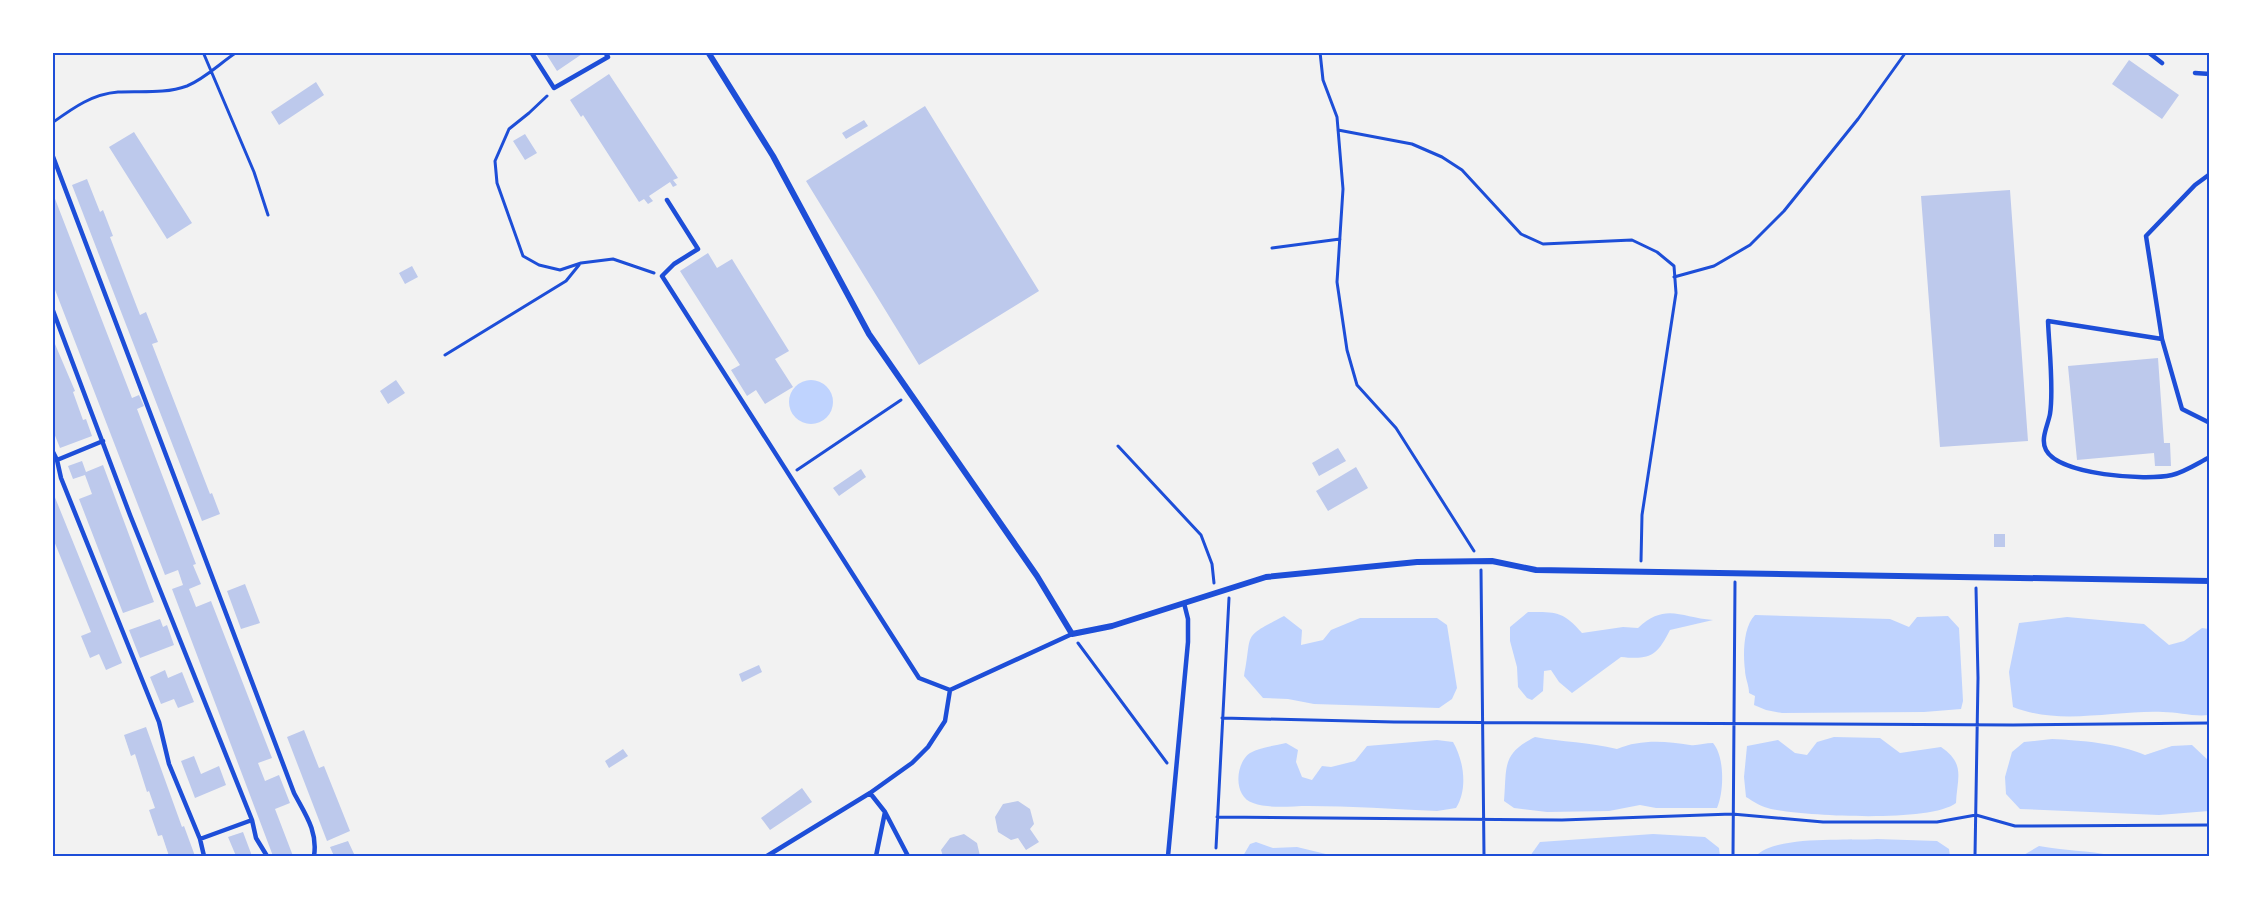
<svg xmlns="http://www.w3.org/2000/svg" width="2262" height="909" viewBox="0 0 2262 909" font-family="'Nunito Sans',sans-serif">
	<style>
		.water { fill: #bfd3fe }
		.building { fill: #bdc9ec }
		.lines { fill: none; stroke-linecap: round; stroke-linejoin: round }
		.path { stroke: #1d4ed8; stroke-width: 3 }
		.service { stroke: #1d4ed8; stroke-width: 4.5 }
		.minor { stroke: #1d4ed8; stroke-width: 6 }
		.neatline { fill: none; stroke: #1d4ed8; stroke-width: 2 }
	</style>
	<rect width="100%" height="100%" fill="#f2f2f2"/>
	<path class="water" d="M789 402a22 22 0 1 1 44 0a22 22 0 1 1-44 0Z
		M1528 612C1556 612 1563 611 1582 633L1623 627 1638 628C1666 602 1681 618 1713 620L1670 630C1657 656 1650 660 1621 657L1572 693 1559 682 1551 670 1544 671 1543 691 1532 700 1527 698 1518 687 1517 667 1510 641V627Z
		M1755 615 1890 619 1909 627 1917 617 1948 616 1959 628 1963 701 1961 709 1924 712 1782 713 1766 710 1754 705 1755 696 1749 693C1749 685 1745 678 1745 670 1743 655 1743 627 1755 615Z
		M1284 616 1302 630 1301 645 1323 640 1331 630 1360 618H1437L1447 625 1457 688 1452 699 1439 708 1314 704 1288 699 1263 698 1244 676C1253 632 1240 639 1284 616Z
		M2067 617 2144 624 2169 645 2184 641 2202 628 2209 629V715C2194 717 2178 712 2163 712 2115 710 2060 726 2013 707L2009 672 2019 623Z
		M1535 737C1562 742 1589 742 1617 749 1640 739 1666 741 1690 745 1697 746 1705 743 1713 743 1725 757 1724 792 1717 808H1656L1640 805 1609 811 1547 812 1514 808 1504 801C1507 767 1501 754 1535 737Z
		M1834 737 1880 738 1900 753 1941 747C1966 764 1957 778 1956 803 1930 823 1805 816 1771 809 1762 807 1754 802 1746 797L1744 777 1747 746 1778 740 1795 753 1807 755 1817 742Z
		M2052 739C2080 740 2120 744 2145 755L2172 746 2192 745 2209 761V811L2159 815 2020 809 2006 794 2005 777 2012 752 2024 742Z
		M1437 740 1453 742C1464 761 1468 789 1456 808L1437 811C1394 809 1351 806 1308 806 1290 806 1270 809 1253 803 1233 797 1235 763 1250 753 1261 747 1274 746 1286 743L1298 750 1296 762 1302 777 1312 780 1322 766 1331 767 1355 761 1367 746Z
		M1653 834 1705 837 1719 848 1720 856H1530L1540 842Z
		M1877 839 1937 841 1949 849 1950 856H1756C1776 835 1847 841 1877 839Z
		M1256 842 1273 848 1297 847 1334 856H1243L1250 844Z
		M2039 846C2064 851 2088 850 2113 856H2022Z"/>
	<path class="building" d="M545 52H585L557 71Z
		M2129 60 2179 95 2162 119 2112 84Z
		M609 74 678 178 673 180 677 185 673 187 670 182 649 196 653 201 648 204 644 199 639 202 583 115 581 117 570 100Z
		M316 82 324 95 279 125 271 112Z
		M925 106 1039 291 919 365 806 181Z
		M864 120 868 126 846 139 842 133Z
		M134 132 192 223 167 239 109 147Z
		M525 134 537 153 525 160 513 141Z
		M87 179 100 212 103 210 113 236 110 237 140 315 146 312 158 342 152 344 210 494 212 493 220 514 202 521 72 185Z
		M2010 190 2028 441 1940 447 1921 196Z
		M52 191 132 398 139 395 144 406 137 409 196 564 193 565 201 584 189 589 196 607 211 601 272 758 258 763 265 781 279 775 290 803 275 809 293 856H273L172 589 183 585 178 570 165 575 52 282Z
		M708 253 717 268 732 259 789 351 775 359 793 387 765 404 756 390 747 396 731 370 740 365 680 271Z
		M412 266 418 277 405 284 399 273Z
		M52 337 75 391 73 392 83 420 86 419 92 436 60 448 52 428Z
		M2158 358 2164 443H2170L2171 466H2155L2154 453 2077 460 2068 366Z
		M396 380 405 393 388 404 380 391Z
		M1338 448 1346 461 1319 476 1312 463Z
		M82 461 86 472 103 465 154 602 123 613 79 499 92 494 85 475 73 479 68 466Z
		M1356 467 1368 488 1328 511 1316 491Z
		M861 469 866 477 839 496 833 488Z
		M52 490 122 663 106 670 99 654 90 658 81 636 91 632 52 536Z
		M1994 534H2005V547H1994Z
		M245 584 260 623 241 629 227 591Z
		M160 619 163 627 167 625 174 645 140 658 129 630Z
		M759 665 762 672 742 682 739 674Z
		M165 670 168 678 182 672 194 702 178 708 174 699 161 704 150 677Z
		M146 727 182 827 184 826 195 856H169L162 835 158 836 149 810 155 808 149 791 147 792 135 754 131 756 124 735Z
		M304 730 319 768 324 766 350 831 327 841 287 737Z
		M623 749 628 756 609 768 605 761Z
		M194 756 201 774 219 766 226 785 195 798 181 761Z
		M802 788 812 802 770 830 761 818Z
		M1018 801 1030 809 1034 824 1030 829 1039 842 1026 850 1018 838 1011 840 998 832 995 817 1003 804Z
		M243 832 252 856H236L228 837Z
		M964 834 977 843 980 856H943L941 850 950 838Z
		M348 841 355 856H334L330 847Z"/>
	<g class="lines">
		<path class="path" d="M203 52 254 172 268 215
			M1320 52 1323 80 1337 117 1343 189 1337 282 1347 350 1357 385 1396 428 1474 551
			M547 96 529 113 509 129 495 161 497 183 523 256 539 265 560 270 581 263 613 259 654 273
			M52 123C73 108 92 94 118 92 142 91 165 94 187 86 206 78 220 63 237 52
			M1338 130 1412 144 1442 157 1462 170 1521 234 1543 244 1632 240 1657 252 1674 266 1676 293 1642 515 1641 561
			M1272 248 1340 239
			M1674 277 1714 266 1750 245 1784 211 1858 119 1906 52
			M445 355 566 281 579 265
			M1118 446 1201 535 1212 564 1214 583
			M797 470 901 400
			M1481 570 1484 856
			M1078 643 1167 763
			M1222 718 1394 722 2013 725 2210 723
			M1217 817 1562 820 1732 814 1823 822H1937L1976 815 2015 826 2210 825
			M1216 848 1229 598
			M1733 856 1735 582
			M1975 856 1978 678 1976 588"/>
		<path class="service" d="M531 52 554 88 608 57 605 52
			M2148 52 2162 63
			M2195 73 2210 74
			M52 154 294 793C305 814 318 831 314 856
			M667 200 698 249 674 264 662 276 919 678 950 690 945 721 928 747 912 763 870 793 767 856
			M52 308 130 515 252 820 200 839 169 764 159 722 61 478 57 460 103 441
			M2162 339 2146 236 2195 185 2210 174
			M2210 423 2182 409 2162 339 2048 321C2049 347 2054 389 2050 414 2048 425 2040 439 2046 450 2059 475 2146 481 2172 475 2185 472 2198 463 2210 457
			M52 450 57 460
			M950 690 1072 634
			M870 793 885 812 908 856
			M252 820 256 838 267 856
			M200 839 204 856
			M876 856 885 812
			M1168 856 1188 642V619L1184 603"/>
		<path class="minor" d="M708 52 773 156 869 334 1037 576 1072 634 1112 626 1266 577 1417 562 1492 561 1536 570 2210 581"/>
	</g>
	<rect width="2262" height="909" fill="none" stroke="#ffffff" stroke-width="108"/>
	<rect x="54" y="54" width="2154" height="801" class="neatline"/>
</svg>
